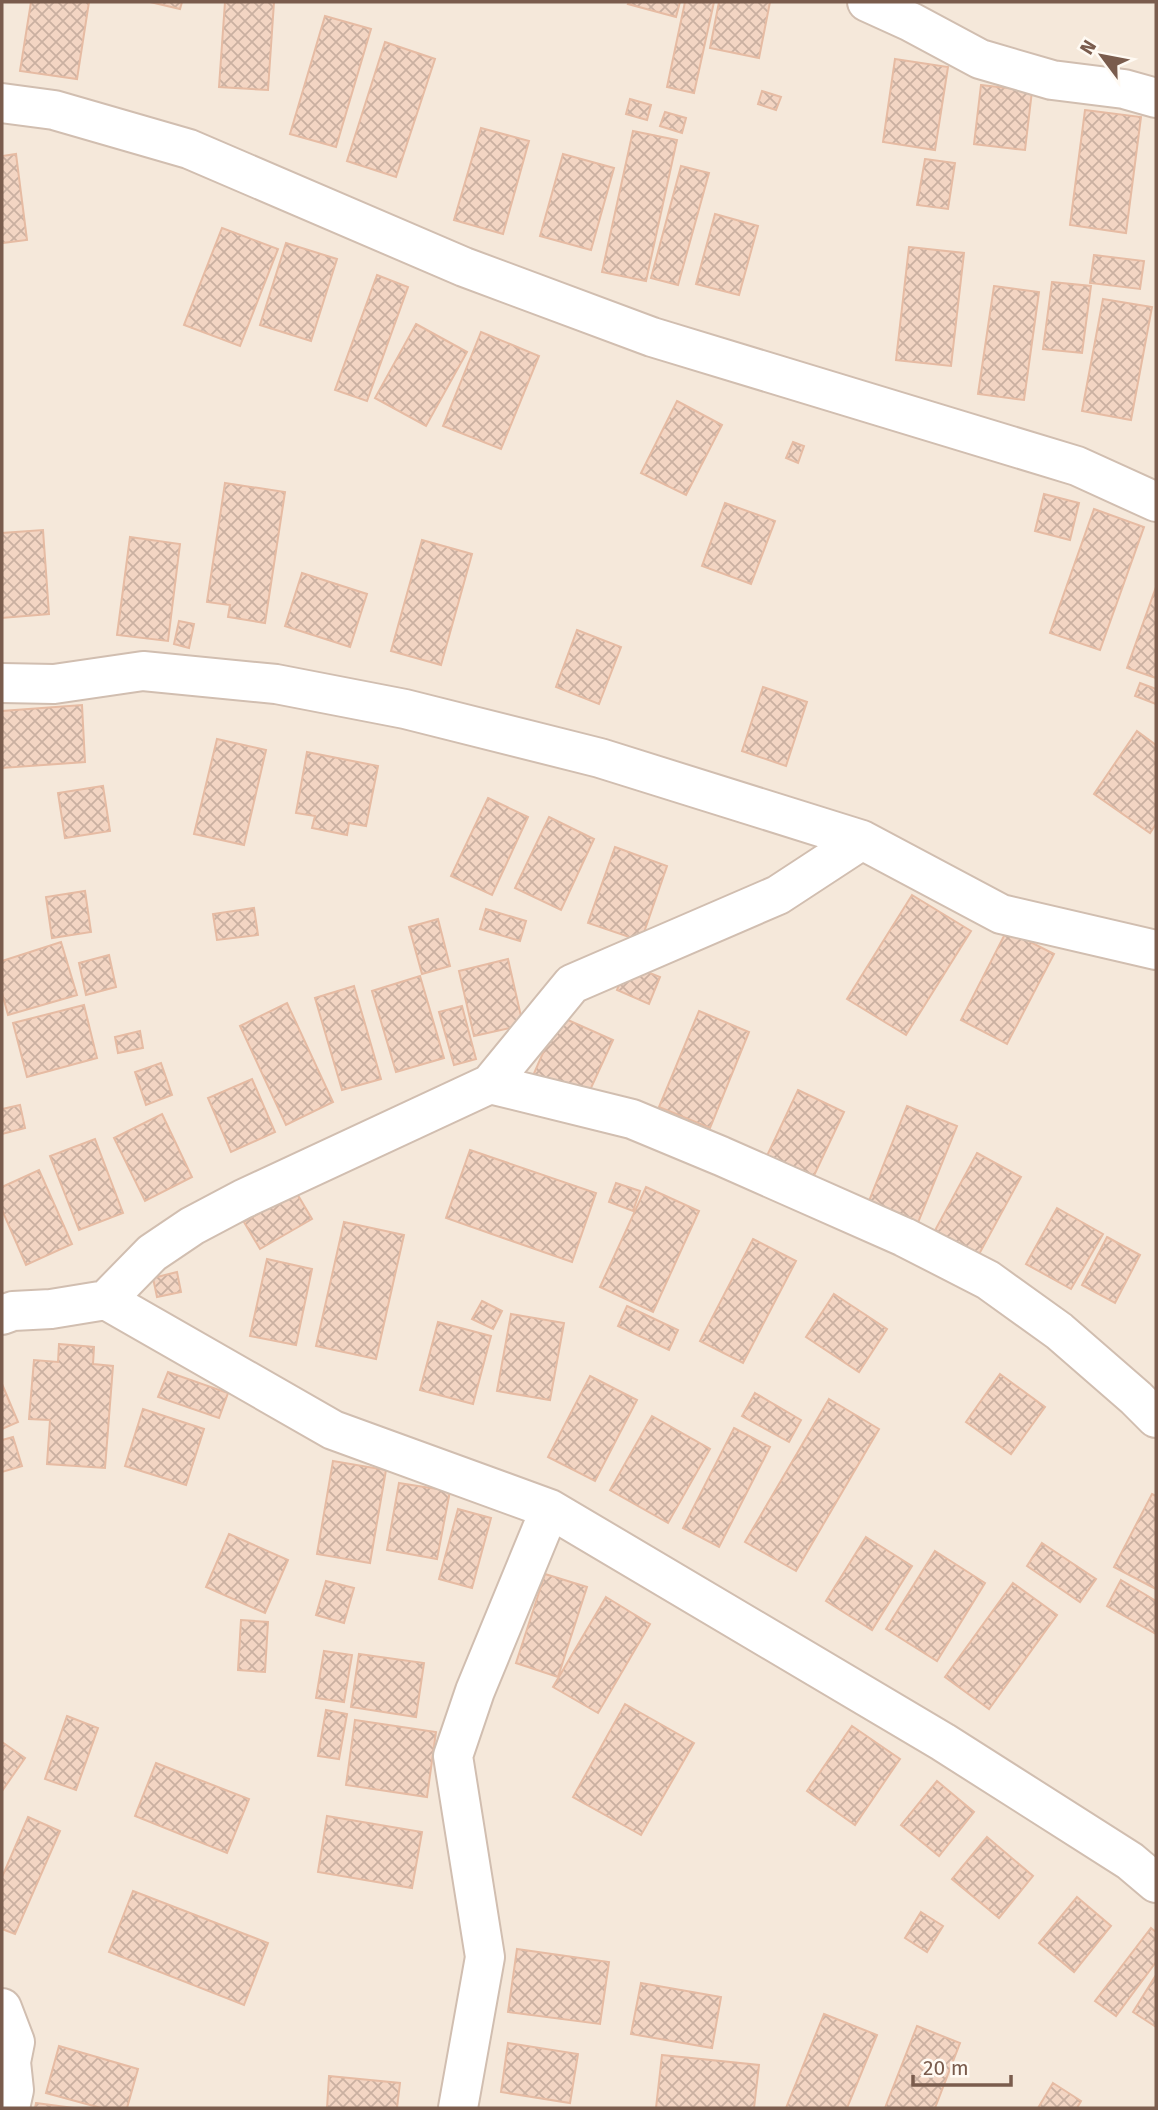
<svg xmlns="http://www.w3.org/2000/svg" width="1158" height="2110" viewBox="0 0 1158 2110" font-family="'Fira Sans',sans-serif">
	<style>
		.residential { fill: #f5e8da }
		.building { fill: url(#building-cross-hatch); stroke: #e6bba3; stroke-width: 2 }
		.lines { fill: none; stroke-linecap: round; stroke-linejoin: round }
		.minor-casing { stroke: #d1beb0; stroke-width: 42 }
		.minor { stroke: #fff; stroke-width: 38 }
	</style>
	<defs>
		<pattern id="building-cross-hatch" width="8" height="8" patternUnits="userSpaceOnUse" patternTransform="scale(1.75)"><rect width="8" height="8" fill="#f3d5c3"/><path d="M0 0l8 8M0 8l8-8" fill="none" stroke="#cab0a1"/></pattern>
	</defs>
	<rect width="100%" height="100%" fill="#fdf6ec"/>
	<path class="residential" d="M2 2H1156V2108H2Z"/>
	<path class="building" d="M31 2H89L77 79 20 71Z
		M150 2H182L180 9Z
		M225 2H274L268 90 219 87Z
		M629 2H680L676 17 628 4Z
		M685 2H714L694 93 667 87Z
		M719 2H770L759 58 710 48Z
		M325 16 371 29 336 147 290 134Z
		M385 42 435 59 396 177 347 161Z
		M895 59 948 67 935 150 883 142Z
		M981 85 1032 91 1025 150 974 144Z
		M762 91 781 97 776 110 758 104Z
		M630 99 651 105 647 120 626 114Z
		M1085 110 1141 117 1126 233 1070 225Z
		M665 112 686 118 682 133 660 126Z
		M481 128 529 141 503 234 454 220Z
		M633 131 677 140 646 281 602 272Z
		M16 154 27 240 2 243V156Z
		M563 154 614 168 591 250 540 236Z
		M925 159 955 163 948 209 917 205Z
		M681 166 709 173 678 285 651 278Z
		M715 214 758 226 739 295 696 284Z
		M222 228 278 249 240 346 184 325Z
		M286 243 337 259 311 341 260 325Z
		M909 247 964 253 951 366 896 360Z
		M1094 255 1144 261 1140 289 1090 283Z
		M377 275 408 287 367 401 335 390Z
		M1052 282 1091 286 1082 353 1043 349Z
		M994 286 1039 292 1024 400 978 394Z
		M1103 299 1152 307 1131 420 1082 411Z
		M416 324 467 352 426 426 375 398Z
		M481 332 539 356 501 449 443 426Z
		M677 401 722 425 686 495 641 473Z
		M793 442 804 446 798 463 786 458Z
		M225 483 285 492 265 623 228 617 230 605 207 602Z
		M1044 494 1079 503 1070 540 1035 531Z
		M725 503 775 521 751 584 702 566Z
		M1094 509 1144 527 1100 650 1050 633Z
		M43 530 49 614 2 618V533Z
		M130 537 180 544 168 641 117 635Z
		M422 540 472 554 441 665 391 651Z
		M302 573 367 594 350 647 285 626Z
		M1156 587V678L1127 668Z
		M179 621 194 624 189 648 174 644Z
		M577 630 621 647 599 704 556 687Z
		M1140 683 1156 689V704L1135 696Z
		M763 687 807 702 786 766 742 751Z
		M82 705 85 762 2 768V711Z
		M1137 731 1156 745V824L1150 833 1094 794Z
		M217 739 266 750 244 845 194 834Z
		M307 752 378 766 366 826 349 823 347 835 312 828 315 816 296 813Z
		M103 786 110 831 65 838 58 793Z
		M488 798 528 817 492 895 451 876Z
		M549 817 594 839 561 910 515 888Z
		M615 847 667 866 641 941 588 923Z
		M85 891 91 932 52 938 46 897Z
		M912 895 971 931 906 1035 847 999Z
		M254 908 258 935 217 940 213 914Z
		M486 909 526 921 520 941 480 929Z
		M438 919 450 966 422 974 409 927Z
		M1007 930 1054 954 1007 1044 961 1020Z
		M61 942 77 995 8 1015 2 993V961Z
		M109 955 116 987 86 995 79 963Z
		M508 959 523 1025 474 1036 459 971Z
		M627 964 660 977 649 1004 617 990Z
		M420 976 444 1058 396 1072 372 991Z
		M354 986 381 1079 342 1090 315 998Z
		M287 1003 333 1102 286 1125 240 1026Z
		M84 1005 97 1058 27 1077 13 1023Z
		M462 1006 476 1059 454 1065 439 1012Z
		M699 1011 749 1032 710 1128 659 1107Z
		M559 1016 613 1040 585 1101 532 1078Z
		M140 1031 143 1048 118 1053 115 1037Z
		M161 1063 172 1095 146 1105 135 1072Z
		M252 1079 275 1132 231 1152 208 1098Z
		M798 1090 844 1112 810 1184 764 1162Z
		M20 1105 25 1128 2 1134V1109Z
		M907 1106 957 1126 917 1225 867 1206Z
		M162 1114 192 1177 145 1201 114 1138Z
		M95 1139 123 1213 79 1230 50 1156Z
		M470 1150 596 1193 572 1262 446 1218Z
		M977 1153 1021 1177 977 1258 933 1234Z
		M39 1170 72 1244 26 1265 2 1210V1187Z
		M616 1183 640 1191 633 1211 609 1202Z
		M646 1187 699 1211 653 1312 600 1287Z
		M296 1192 312 1219 260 1249 244 1222Z
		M1057 1208 1103 1234 1071 1289 1026 1264Z
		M344 1222 404 1235 376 1359 316 1346Z
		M1107 1237 1140 1255 1115 1303 1082 1285Z
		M753 1239 796 1261 743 1363 700 1341Z
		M267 1259 312 1269 296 1345 250 1336Z
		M177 1272 181 1292 157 1297 153 1278Z
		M834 1294 887 1329 859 1372 806 1337Z
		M482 1301 502 1311 493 1329 472 1319Z
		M627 1306 678 1330 669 1350 618 1326Z
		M511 1314 564 1323 550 1400 497 1391Z
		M438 1322 491 1336 473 1404 420 1390Z
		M59 1344 94 1347 93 1364 113 1366 105 1468 47 1464 50 1420 29 1419 34 1360 58 1362Z
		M168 1372 228 1393 219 1418 158 1397Z
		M1000 1374 1045 1407 1011 1454 966 1422Z
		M590 1376 637 1400 595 1481 548 1457Z
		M2 1384 18 1422 2 1429Z
		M755 1393 801 1420 789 1442 742 1416Z
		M829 1399 879 1429 796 1571 745 1542Z
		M143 1409 204 1429 186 1485 125 1466Z
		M652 1416 710 1449 668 1523 610 1490Z
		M734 1428 770 1447 719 1547 683 1528Z
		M13 1437 22 1466 2 1472V1440Z
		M333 1461 386 1470 370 1563 317 1554Z
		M399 1483 450 1491 437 1559 387 1550Z
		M1152 1494 1156 1496V1589L1114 1567Z
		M458 1509 491 1518 472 1588 439 1579Z
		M229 1534 288 1560 265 1613 206 1587Z
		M866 1537 912 1566 872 1630 826 1601Z
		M1042 1543 1096 1579 1080 1602 1027 1566Z
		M935 1551 985 1583 937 1661 886 1629Z
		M545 1574 587 1587 558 1677 516 1663Z
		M1121 1580 1156 1601V1634L1107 1606Z
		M326 1581 354 1588 344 1623 316 1615Z
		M1013 1583 1057 1615 989 1709 945 1677Z
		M606 1597 650 1624 598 1713 553 1687Z
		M241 1620 268 1622 265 1672 238 1670Z
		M324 1651 352 1655 344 1702 316 1698Z
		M359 1654 424 1663 416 1717 351 1707Z
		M625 1704 694 1743 641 1835 573 1797Z
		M326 1710 347 1714 339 1759 318 1756Z
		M67 1716 98 1728 76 1790 45 1779Z
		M355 1720 436 1732 427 1797 346 1785Z
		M852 1726 900 1759 855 1825 807 1791Z
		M2 1742 25 1758 2 1791Z
		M156 1763 249 1799 227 1853 135 1816Z
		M937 1781 974 1812 939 1856 901 1825Z
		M327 1816 422 1832 412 1888 318 1872Z
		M28 1817 60 1831 15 1934 2 1929V1877Z
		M987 1837 1033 1876 999 1918 952 1879Z
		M133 1891 268 1943 244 2005 109 1952Z
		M1077 1897 1111 1926 1074 1972 1039 1943Z
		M921 1912 943 1926 927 1952 905 1938Z
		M1151 1928 1156 1932V1962L1116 2016 1095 2001Z
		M517 1949 609 1962 600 2024 508 2012Z
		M1156 1975V2027L1133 2012Z
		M641 1983 721 1997 712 2048 631 2034Z
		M824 2014 877 2035 847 2108H786Z
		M917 2026 960 2043 935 2108H885Z
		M508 2043 578 2054 570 2103 501 2092Z
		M59 2046 138 2069 127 2108H101L46 2093Z
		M662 2055 759 2065 754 2108H656Z
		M329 2076 400 2083 397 2108H327Z
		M1053 2083 1081 2101 1077 2108H1038Z
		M36 2103 74 2108H35Z"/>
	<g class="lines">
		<defs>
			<path id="minor" d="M867 2 911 22 980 59 1052 80 1124 89 1156 98
				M2 103 54 110 189 149 464 267 652 337 1077 466 1156 502
				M2 683 54 684 143 671 276 684 405 709 600 758 862 840
				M490 1084 632 1119 721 1156 904 1237 988 1280 1059 1331 1136 1398 1156 1418
				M106 1300 333 1430 550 1509 943 1742 1130 1861 1156 1883
				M2 1315 13 1311 51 1309 106 1300 152 1253 192 1226 243 1199 490 1084 572 984 778 895 862 840 1001 914 1156 950
				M2 2008 15 2042 11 2062 14 2090 10 2108
				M458 2108 485 1957 453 1756 475 1691 550 1509"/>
		</defs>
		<use href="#minor" class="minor-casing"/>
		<use href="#minor" class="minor"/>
	</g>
	<rect width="1158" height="2110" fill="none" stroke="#7a5c4d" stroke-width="7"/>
	<g transform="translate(1102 56) rotate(302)" stroke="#fffaf3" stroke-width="5" paint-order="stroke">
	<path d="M0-5L12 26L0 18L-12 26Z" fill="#7a5c4d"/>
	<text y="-10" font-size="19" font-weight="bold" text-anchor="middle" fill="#7a5c4d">N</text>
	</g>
	<path d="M913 2075v10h98v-10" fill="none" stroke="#7a5c4d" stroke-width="3.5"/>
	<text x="923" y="2075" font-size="21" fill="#7a5c4d" stroke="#fffaf3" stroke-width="5" paint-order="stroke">20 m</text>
</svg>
